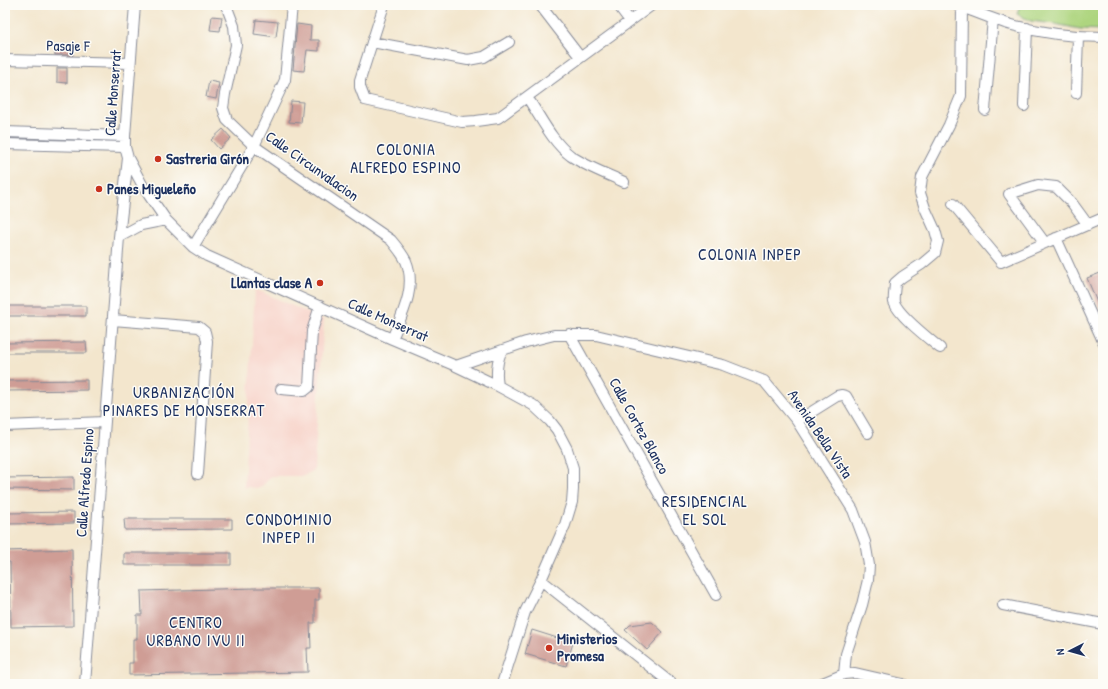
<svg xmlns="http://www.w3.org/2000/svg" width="1108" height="689" viewBox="0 0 1108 689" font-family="'Patrick Hand',sans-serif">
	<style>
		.built { fill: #f7d1c7 }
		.green { fill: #aed57f; stroke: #64826e }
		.building { fill: #cf9d95 }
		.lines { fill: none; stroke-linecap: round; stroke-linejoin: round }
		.minor-casing { stroke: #878a96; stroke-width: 12 }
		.minor { stroke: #fff; stroke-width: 10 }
		.poi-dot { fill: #c8321e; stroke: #fdfcf7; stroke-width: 1.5 }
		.labels { text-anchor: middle; stroke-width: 3; stroke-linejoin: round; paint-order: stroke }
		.street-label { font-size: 15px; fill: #1b2f5e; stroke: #fdfcf7 }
		.poi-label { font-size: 15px; font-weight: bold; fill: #1b2f5e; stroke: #fdfcf7; text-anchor: start }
		.neighbourhood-label { font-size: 16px; letter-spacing: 1px; fill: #1b2f5e; stroke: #fdfcf7 }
	</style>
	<rect width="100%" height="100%" fill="#fdfcf7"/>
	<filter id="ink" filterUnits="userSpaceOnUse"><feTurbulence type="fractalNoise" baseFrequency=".025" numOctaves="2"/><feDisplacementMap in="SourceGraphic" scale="8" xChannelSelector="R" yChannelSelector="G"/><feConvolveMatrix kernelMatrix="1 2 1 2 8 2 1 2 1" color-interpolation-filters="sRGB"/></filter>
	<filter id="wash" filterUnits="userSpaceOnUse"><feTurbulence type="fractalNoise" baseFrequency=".012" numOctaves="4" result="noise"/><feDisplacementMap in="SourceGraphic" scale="16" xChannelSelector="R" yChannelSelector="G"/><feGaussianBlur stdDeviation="0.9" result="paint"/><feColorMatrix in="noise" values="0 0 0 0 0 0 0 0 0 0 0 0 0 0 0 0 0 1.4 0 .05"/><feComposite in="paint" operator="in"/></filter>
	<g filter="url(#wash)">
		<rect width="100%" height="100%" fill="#f3e6cd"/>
		<path class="built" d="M255 289 324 320 314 469 304 476H272L260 488 244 487Z"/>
		<path class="green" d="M1020 5H1103V30L1080 29 1055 24 1031 21 1017 14Z"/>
		<g id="blocks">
			<path class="building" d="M212 16 222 17 220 31 210 30Z
				M256 20 278 22 276 37 254 34Z
				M297 24 311 26 310 40H319V51L307 50 304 71 293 70Z
				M55 46 74 47 73 55H55Z
				M57 68H67V83L57 82Z
				M209 81 219 83 216 99 206 97Z
				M291 101 303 102 301 123 289 122Z
				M223 129 231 138 219 149 211 140Z
				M1103 272V317L1087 278Z
				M5 306H86V316H5Z
				M86 342 87 353H5V343Z
				M87 380V390L5 391V381Z
				M74 477V490L5 489V478Z
				M74 512V523L5 524V513Z
				M124 519H232V529L125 530Z
				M72 549 73 626 11 627 10 562H5V551Z
				M124 553H231V565H124Z
				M256 588H319V600H315V623H310L311 648H307L308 672 129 675V663H133V639H137V615H142L141 591Z
				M652 622 663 632 647 650 625 630 630 625Z
				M532 630 573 643 566 666 525 654Z"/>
		</g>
	</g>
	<g filter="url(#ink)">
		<use href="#blocks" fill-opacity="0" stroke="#878a96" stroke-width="1"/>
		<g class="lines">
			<defs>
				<path id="minor" d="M135 5 125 136V147L128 158 144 188 166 220 193 247 207 256 392 339 456 366 498 386 533 405 550 421 557 430 567 449 573 468V489L572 502 565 525 541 580 525 612 502 684
					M226 5 234 26 236 45 225 94 223 108 227 120 254 146 391 240C396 246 402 253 406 261 417 287 402 315 392 339
					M384 5 360 80V87L365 100 462 122 476 121 498 118 652 5
					M540 5 580 57
					M618 5 630 21
					M957 5C976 12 994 20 1012 25 1042 33 1073 37 1103 37
					M372 42 468 60 484 57 509 42
					M5 60 130 63
					M1076 93 1078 37
					M527 97C540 116 552 142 571 156 587 167 607 174 624 182
					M1024 106 1027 28
					M985 110 993 19
					M5 132 125 136
					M5 144 125 147
					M953 204 1001 262 1103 218
					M119 237 141 225 166 220
					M1056 238 1103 341
					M1045 243 1009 194 1038 185 1056 187 1072 203 1088 225
					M193 247 254 146 285 80 292 5
					M113 320 199 327 205 332 207 341 198 474
					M569 334 716 595
					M940 348C928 338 899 316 894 302 893 297 895 289 895 283L902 277 922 264 935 253 938 241 935 230 925 208 920 193 922 177 949 125 961 96 962 7
					M456 366 526 342 554 335H596L723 365 764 381 797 421 843 494 853 510 865 542 869 565 868 580 862 605 846 654 844 674
					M498 386C496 374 496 364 501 352
					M281 389 304 391 309 387 312 331 320 306
					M797 421 837 396 842 395 846 396 868 433
					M5 426 105 422
					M541 580 672 684
					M1003 605 1103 624
					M85 684 119 237 128 158
					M820 684 844 674 855 673 903 684"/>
			</defs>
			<use href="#minor" class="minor-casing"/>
			<use href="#minor" class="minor"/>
		</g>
	</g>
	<g class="poi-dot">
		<circle cx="158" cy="159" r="4"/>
		<circle cx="99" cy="189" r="4"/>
		<circle cx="320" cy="283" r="4"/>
		<circle cx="549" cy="648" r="4"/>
	</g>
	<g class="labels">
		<g class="street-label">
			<text transform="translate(68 46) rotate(1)" y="5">Pasaje F</text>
			<text transform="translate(113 93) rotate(-86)" y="5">Calle Monserrat</text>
			<text transform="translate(312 166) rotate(35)" y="5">Calle Circunvalacion</text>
			<text transform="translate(388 320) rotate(24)" y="5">Calle Monserrat</text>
			<text transform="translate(639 426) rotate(61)" y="5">Calle Cortez Blanco</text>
			<text transform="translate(820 434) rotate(56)" y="5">Avenida Bella Vista</text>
			<text transform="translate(85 483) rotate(-86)" y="5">Calle Alfredo Espino</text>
		</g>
		<g class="poi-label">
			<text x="166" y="164">Sastreria Girón</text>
			<text x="107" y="194">Panes Migueleño</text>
			<text x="312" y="288" text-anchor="end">Llantas clase A</text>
			<text x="557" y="644">Ministerios<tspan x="557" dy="17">Promesa</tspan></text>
		</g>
		<g class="neighbourhood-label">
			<text x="406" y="155">COLONIA<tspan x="406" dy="18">ALFREDO ESPINO</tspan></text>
			<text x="750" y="260">COLONIA INPEP</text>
			<text x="184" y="398">URBANIZACIÓN<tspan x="184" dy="18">PINARES DE MONSERRAT</tspan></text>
			<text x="705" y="507">RESIDENCIAL<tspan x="705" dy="18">EL SOL</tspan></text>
			<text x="289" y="525">CONDOMINIO<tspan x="289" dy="18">INPEP II</tspan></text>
			<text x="196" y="628">CENTRO<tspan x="196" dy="18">URBANO IVU II</tspan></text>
		</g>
	</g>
	<rect width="1108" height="689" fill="none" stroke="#fdfcf7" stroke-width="20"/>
	<g transform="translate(1070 651) rotate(264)" stroke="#fdfcf7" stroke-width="3" paint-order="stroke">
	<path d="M0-3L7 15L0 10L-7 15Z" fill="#1b2f5e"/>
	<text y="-6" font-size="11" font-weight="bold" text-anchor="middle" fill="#1b2f5e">N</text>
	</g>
</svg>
